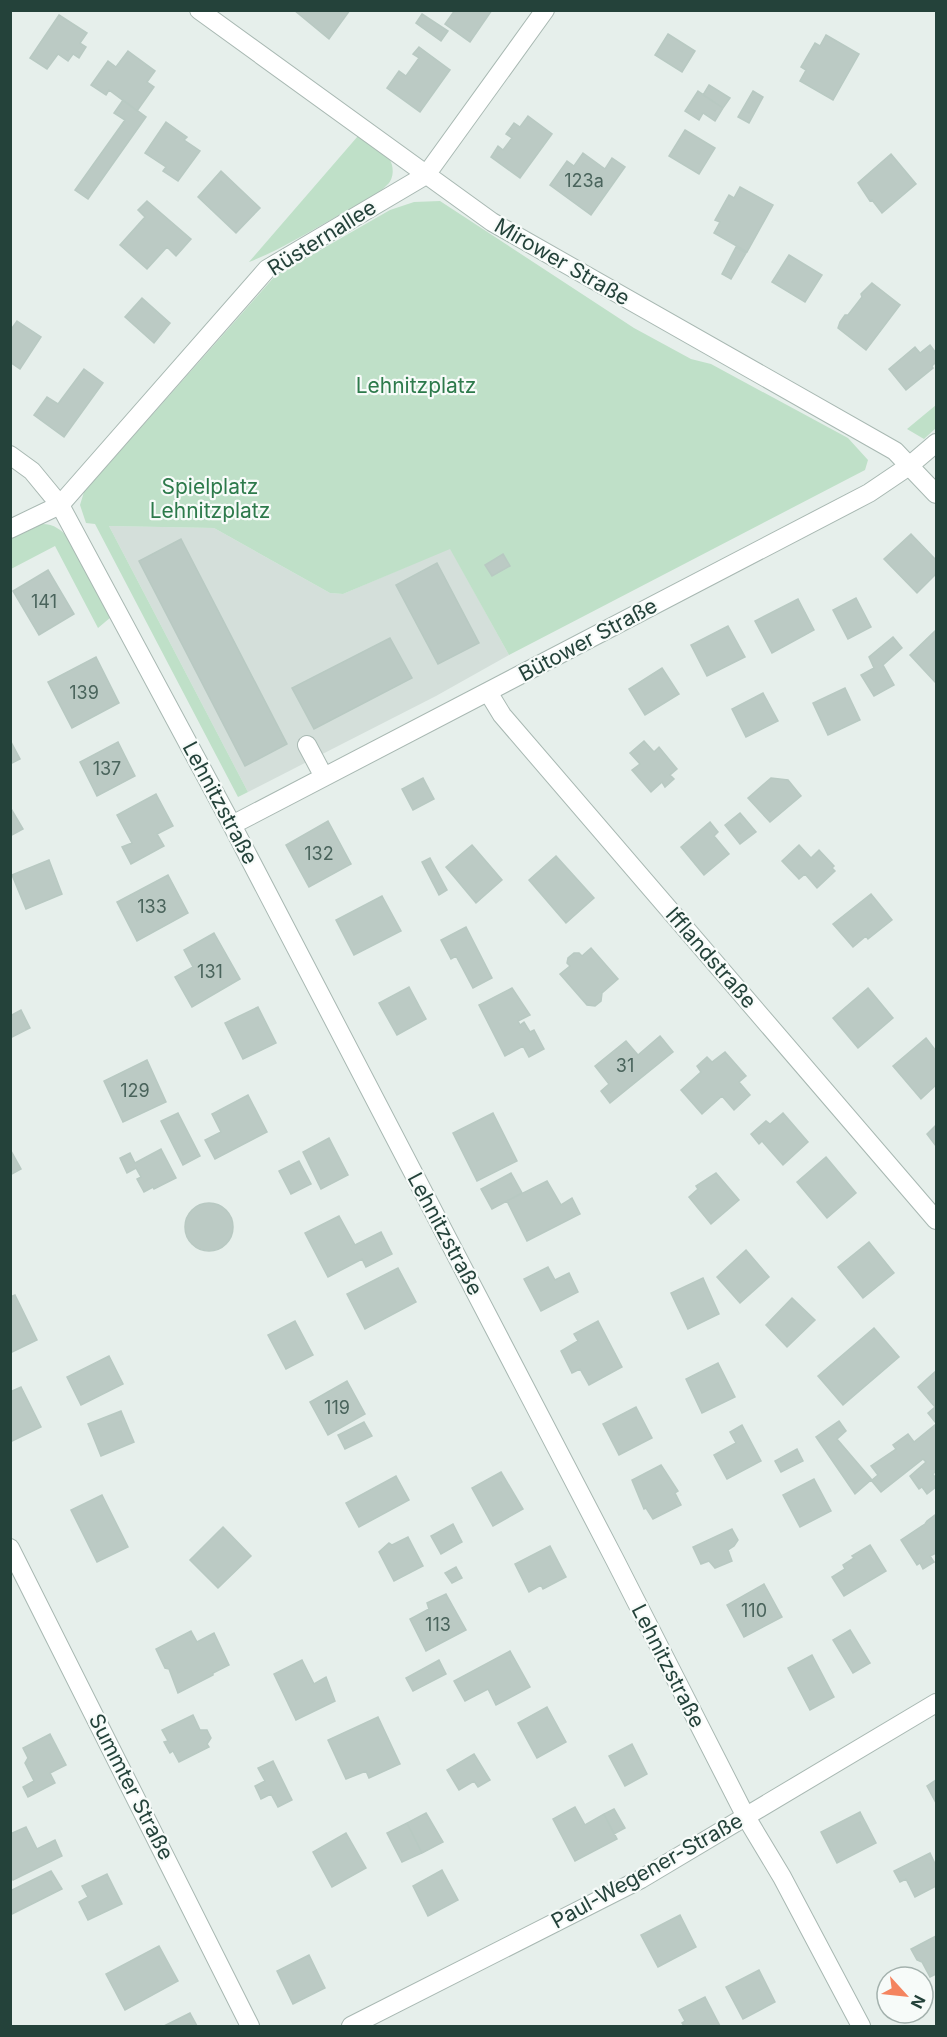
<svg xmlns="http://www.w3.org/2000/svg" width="947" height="2037" viewBox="0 0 947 2037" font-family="Inter,sans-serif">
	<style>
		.built { fill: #d4dfda }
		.green { fill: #bfe0c8 }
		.building { fill: #bbcac4; stroke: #b8c9c2; stroke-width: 1.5 }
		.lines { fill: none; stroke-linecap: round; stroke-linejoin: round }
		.minor-casing { stroke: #a8b8b2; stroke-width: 20 }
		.minor { stroke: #fff; stroke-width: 18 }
		.labels { text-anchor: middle; stroke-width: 4.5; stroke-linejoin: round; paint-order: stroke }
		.number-label { font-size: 18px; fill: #4a645c }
		.street-label { font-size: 21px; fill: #24423a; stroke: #f7fbf9 }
		.park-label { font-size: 21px; fill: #2d7a4b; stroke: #f7fbf9 }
	</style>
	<rect width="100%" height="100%" fill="#e6efeb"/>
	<path class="built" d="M109 526 214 528 330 593 343 594 450 548 509 655 436 696 248 792Z"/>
	<path class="green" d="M358 136 390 160C394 167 394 179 387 185 377 196 360 203 348 210 315 228 283 249 249 262Z
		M440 201 634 328 691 359 711 364 848 438 868 460 865 470 509 655 450 549 343 594 330 593 214 528 109 526 248 792 238 797 95 524 86 523 80 505 84 492 275 276 390 210 414 202Z
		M936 405V428L924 439 907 429Z
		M42 524C54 524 62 530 69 539L111 617 98 628 55 546 11 569V539Z"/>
	<path class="building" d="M294 10H350L329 39Z
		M455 10H492L470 42 445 24Z
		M422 14 448 31 441 41 416 23Z
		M59 15 87 33 80 43 86 47 79 58 73 54 68 61 58 54 47 69 30 58Z
		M668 34 695 51 682 72 655 55Z
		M826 35 859 54 833 100 800 81 806 70 801 67 815 43 820 46Z
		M419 47 450 70 420 112 387 88 399 71 406 76 419 58 413 54Z
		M128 51 155 71 147 82 154 87 137 111 109 90 106 95 91 85 108 61 116 67Z
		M709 85 730 98 723 108 703 95Z
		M698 91 723 108 715 121 703 113 699 120 685 111Z
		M753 91 763 97 749 123 738 117Z
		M123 100 146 117 88 199 75 190 125 120 114 113Z
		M528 116 552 134 520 178 491 157 498 146 503 150 512 138 506 134 514 123 520 127Z
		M166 122 187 137 184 140 200 151 178 181 163 171 166 167 145 153Z
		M685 130 715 148 699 174 669 156Z
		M583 153 605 169 612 158 625 167 591 215 550 185 567 161 574 166Z
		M891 154 916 184 882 213 872 200 870 201 858 183Z
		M221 171 260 208 236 233 198 197Z
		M740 187 773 205 747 252 714 233 720 222 715 220 729 195 734 198Z
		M147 201 191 239 176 256 167 247 147 269 120 245 145 217 138 210Z
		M736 247 746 253 731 279 722 274Z
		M789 255 822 275 805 302 772 282Z
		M872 283 900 305 866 350 838 328 840 322 845 315H848L862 297 861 294Z
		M142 298 170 323 154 343 125 317Z
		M17 321 41 337 20 369 10 362V331Z
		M930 345 936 353V362L932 366 933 368 906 390 889 369 915 347 920 353Z
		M84 369 103 383 64 437 34 415 47 397 58 404Z
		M911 534 936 560V574L917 593 884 559Z
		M181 539 287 744 245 766 139 561Z
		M503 554 510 566 492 576 485 565Z
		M437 563 479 643 438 664 396 585Z
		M48 570 74 614 39 635 13 591Z
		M856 598 871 627 848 639 833 610Z
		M798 599 814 630 772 653 755 621Z
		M728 626 745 657 707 676 691 645Z
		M935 631 936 680 935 682 910 655Z
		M893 637 902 648 883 665 894 685 874 696 861 675 874 668 869 657Z
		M390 638 412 678 314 729 292 688Z
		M96 657 119 703 72 728 48 682Z
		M662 668 679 694 645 715 629 689Z
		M845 688 860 720 828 735 813 703Z
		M763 693 778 721 746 737 732 709Z
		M10 740 20 759 10 764Z
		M644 741 654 752 659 747 677 769 670 775 674 779 665 787 662 782 651 792 632 770 640 764 630 753Z
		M118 742 135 776 97 796 80 762Z
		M423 778 434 799 413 810 402 789Z
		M771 778 788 780 801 796 770 822 748 798Z
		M156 794 173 826 157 834 164 846 131 864 122 847 132 843 117 815Z
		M10 807 23 829 10 836Z
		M740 813 756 832 740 844 725 825Z
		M328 821 351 864 309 887 286 845Z
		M710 822 718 832 714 836 729 854 704 875 681 847Z
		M472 845 502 880 476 903 446 867Z
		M799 845 811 858 819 850 834 866 832 868 835 871 817 888 805 874 799 879 782 861Z
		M556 856 594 898 566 923 529 880Z
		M430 858 447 890 439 895 422 862Z
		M49 860 62 894 26 909 12 875Z
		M168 875 188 913 137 941 117 902Z
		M871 894 892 920 868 939 866 936 853 947 833 924Z
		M382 896 401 931 354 955 336 920Z
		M466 927 492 978 473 988 456 956 451 959 441 940Z
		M214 933 240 979 192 1007 175 977 193 967 184 950Z
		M591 948 618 979 602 993 601 1001 595 1006 587 1005 560 974 570 966 567 963 568 958 574 953H579L582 956Z
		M409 987 426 1019 397 1035 379 1003Z
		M512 988 530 1015 518 1021 520 1025 524 1022 530 1032 534 1030 544 1049 529 1057 523 1046 505 1056 479 1005Z
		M868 988 893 1018 858 1048 833 1018Z
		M258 1007 276 1043 243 1059 225 1023Z
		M21 1010 30 1028 10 1038V1016Z
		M660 1036 673 1052 610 1103 601 1091 609 1084 595 1066 626 1041 638 1055Z
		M926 1038 936 1051V1085L921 1099 893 1066Z
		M725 1052 746 1076 739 1082 750 1095 734 1110 722 1096 702 1114 681 1090 701 1072 697 1066 707 1057 712 1062Z
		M147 1060 166 1102 123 1122 104 1081Z
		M248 1095 267 1132 215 1159 205 1140 221 1132 212 1114Z
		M178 1113 200 1156 183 1165 161 1121Z
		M493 1113 517 1161 477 1181 453 1133Z
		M783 1113 808 1142 783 1165 762 1141 759 1144 751 1134 766 1121 770 1124Z
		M936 1125V1146L927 1134Z
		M329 1138 348 1175 321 1189 303 1152Z
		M10 1149 21 1169 10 1175Z
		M161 1149 176 1178 154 1189 153 1187 144 1192 137 1179 141 1177 136 1168 127 1173 120 1158 130 1153 135 1163Z
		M826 1157 856 1193 827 1218 797 1182Z
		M299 1161 311 1184 291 1194 279 1171Z
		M511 1173 522 1193 492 1209 481 1189Z
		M716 1173 739 1200 711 1224 689 1197 698 1189 696 1186Z
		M547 1181 561 1205 572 1198 580 1214 527 1241 507 1201Z
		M185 1227a24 24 0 1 1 48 0a24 24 0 1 1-48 0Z
		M339 1216 355 1245 381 1232 392 1254 366 1267 362 1259 328 1277 305 1233Z
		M869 1242 894 1273 863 1298 838 1267Z
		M746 1250 769 1277 740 1303 717 1277Z
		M548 1267 555 1280 569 1273 578 1292 541 1311 524 1279Z
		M398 1268 416 1302 365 1329 347 1294Z
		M703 1278 719 1314 688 1329 671 1293Z
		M15 1295 37 1340 10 1353V1297Z
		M792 1298 815 1320 787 1347 766 1325Z
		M295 1321 313 1355 286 1369 268 1335Z
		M598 1321 622 1367 589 1385 580 1369 572 1373 561 1351 578 1341 574 1334Z
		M874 1328 899 1357 843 1405 818 1376Z
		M109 1356 123 1384 81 1405 67 1377Z
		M718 1363 735 1397 702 1413 686 1379Z
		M936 1371V1423L928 1413 935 1407 918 1387Z
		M347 1381 365 1414 328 1435 310 1402Z
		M21 1387 41 1427 10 1442V1392Z
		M636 1407 652 1438 619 1455 603 1424Z
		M121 1411 134 1442 101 1456 88 1424Z
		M839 1421 846 1431 837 1439 872 1480 878 1475 871 1466 896 1449 893 1445 908 1434 914 1442 936 1424V1471L933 1474 936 1479V1487L927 1494 922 1487 919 1489 910 1476 926 1462 923 1459 881 1492 871 1480 855 1494 816 1437Z
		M364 1422 372 1436 345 1449 338 1435Z
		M742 1425 761 1461 727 1479 714 1455 736 1443 730 1432Z
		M797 1449 803 1461 781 1472 775 1461Z
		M661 1465 678 1491 675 1493 681 1505 653 1519 646 1508 644 1509 632 1480Z
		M501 1472 523 1509 493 1526 472 1488Z
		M396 1476 409 1500 359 1527 346 1503Z
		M814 1479 831 1511 800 1527 783 1495Z
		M102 1495 128 1547 97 1562 71 1510Z
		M935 1515 936 1553 930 1556 934 1562 923 1569 920 1563 917 1565 901 1540 925 1524 927 1521Z
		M453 1524 462 1542 441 1554 431 1536Z
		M223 1527 251 1556 218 1588 190 1560Z
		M732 1529 738 1540 734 1546 728 1550 732 1561 715 1568 709 1561 701 1564 693 1547Z
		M408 1537 423 1566 394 1581 379 1552 389 1543 392 1545Z
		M870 1545 886 1571 844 1596 832 1577 845 1569 843 1565 854 1558 852 1556Z
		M550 1546 566 1577 543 1589 541 1585 529 1592 515 1564Z
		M456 1567 462 1578 452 1583 445 1573Z
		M764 1584 782 1617 744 1637 727 1605Z
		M446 1594 466 1630 426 1651 410 1619 429 1609 427 1603Z
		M850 1630 870 1663 853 1673 833 1640Z
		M191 1631 197 1642 214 1633 229 1665 213 1673V1675L178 1693 169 1669 165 1668 156 1649Z
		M510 1651 530 1687 496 1705 488 1689 465 1701 454 1681Z
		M812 1655 834 1697 810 1710 788 1668Z
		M302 1660 314 1684 326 1677 335 1701 296 1720 274 1674Z
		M439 1660 446 1674 413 1691 406 1678Z
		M547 1707 566 1742 537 1758 518 1723Z
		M193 1715 200 1730H207L211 1738 207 1744 209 1747 179 1762 173 1751 170 1753 164 1742 168 1741 162 1730Z
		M378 1717 400 1764 369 1778 366 1771 346 1779 328 1740Z
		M50 1734 66 1765 50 1773 55 1783 28 1797 23 1787 34 1781 25 1763 28 1758 23 1748Z
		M632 1744 647 1774 625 1786 609 1756Z
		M474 1754 490 1780 478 1787 474 1781 459 1790 447 1770Z
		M273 1761 292 1800 278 1807 271 1794 261 1799 255 1786 265 1781 258 1768Z
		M936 1780V1803L927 1786Z
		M575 1807 585 1825 604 1814 617 1839 575 1861 553 1819Z
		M614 1809 625 1828 614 1834 604 1814Z
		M860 1812 876 1843 837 1863 821 1832Z
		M426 1813 443 1842 422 1853 407 1823Z
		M407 1823 422 1853 402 1862 387 1833Z
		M26 1827 37 1849 55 1840 62 1856 13 1880 10 1875V1834Z
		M346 1833 366 1868 332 1887 313 1852Z
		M930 1853 936 1866V1886L915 1897 906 1879 900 1882 894 1871Z
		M442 1870 458 1900 428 1916 413 1886Z
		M51 1871 62 1889 10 1915V1891Z
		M107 1874 122 1904 88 1920 79 1902 88 1897 82 1886Z
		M680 1915 696 1947 658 1967 641 1935Z
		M936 1936V1974L930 1977 922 1962 917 1960 911 1949Z
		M159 1946 178 1981 125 2010 106 1974Z
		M309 1955 325 1988 293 2004 277 1971Z
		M759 1970 775 2002 743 2019 726 1987Z
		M705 1997 720 2026H684L682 2023 685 2021 679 2010Z
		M190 2013 197 2026H164Z"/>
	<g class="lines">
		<defs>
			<path id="minor" d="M199 10 492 222 895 451 936 494
				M10 455 32 471 60 505 232 825 615 1560 746 1817 782 1877 861 2026
				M10 529 60 505 267 269 426 175 545 10
				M488 692 502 715 936 1220
				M307 745 324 777
				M232 825 869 493 909 466 936 443
				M10 1548 250 2026
				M351 2026 641 1879 936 1703"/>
		</defs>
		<use href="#minor" class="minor-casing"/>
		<use href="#minor" class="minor"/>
	</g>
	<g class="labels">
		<g class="number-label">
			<text x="584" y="187">123a</text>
			<text x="44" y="608">141</text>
			<text x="84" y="699">139</text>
			<text x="107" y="775">137</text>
			<text x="319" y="860">132</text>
			<text x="152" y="913">133</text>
			<text x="210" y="978">131</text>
			<text x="625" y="1072">31</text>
			<text x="135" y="1097">129</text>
			<text x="337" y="1414">119</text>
			<text x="754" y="1617">110</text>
			<text x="438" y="1631">113</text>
		</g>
		<g class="street-label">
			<text transform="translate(322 238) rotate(-32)" y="7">Rüsternallee</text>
			<text transform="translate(562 262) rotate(30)" y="7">Mirower Straße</text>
			<text transform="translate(588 640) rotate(-28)" y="7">Bütower Straße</text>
			<text transform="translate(220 803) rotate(62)" y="7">Lehnitzstraße</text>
			<text transform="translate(711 958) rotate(49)" y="7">Ifflandstraße</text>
			<text transform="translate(445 1234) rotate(62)" y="7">Lehnitzstraße</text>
			<text transform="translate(668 1666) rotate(63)" y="7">Lehnitzstraße</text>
			<text transform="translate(131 1787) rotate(63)" y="7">Summter Straße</text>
			<text transform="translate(647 1871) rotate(-29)" y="7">Paul-Wegener-Straße</text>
		</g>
		<g class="park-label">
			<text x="416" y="393">Lehnitzplatz</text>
			<text x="210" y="494">Spielplatz<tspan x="210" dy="24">Lehnitzplatz</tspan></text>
		</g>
	</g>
	<rect width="947" height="2037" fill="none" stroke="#24423a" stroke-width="24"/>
	<g transform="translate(905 1995) rotate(117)"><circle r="28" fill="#f7fbf9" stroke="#a3b1ad" stroke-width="1.5"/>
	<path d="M0-4.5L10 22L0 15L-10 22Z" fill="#f4845f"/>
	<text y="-9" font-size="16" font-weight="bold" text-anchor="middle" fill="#24423a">N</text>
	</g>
</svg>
